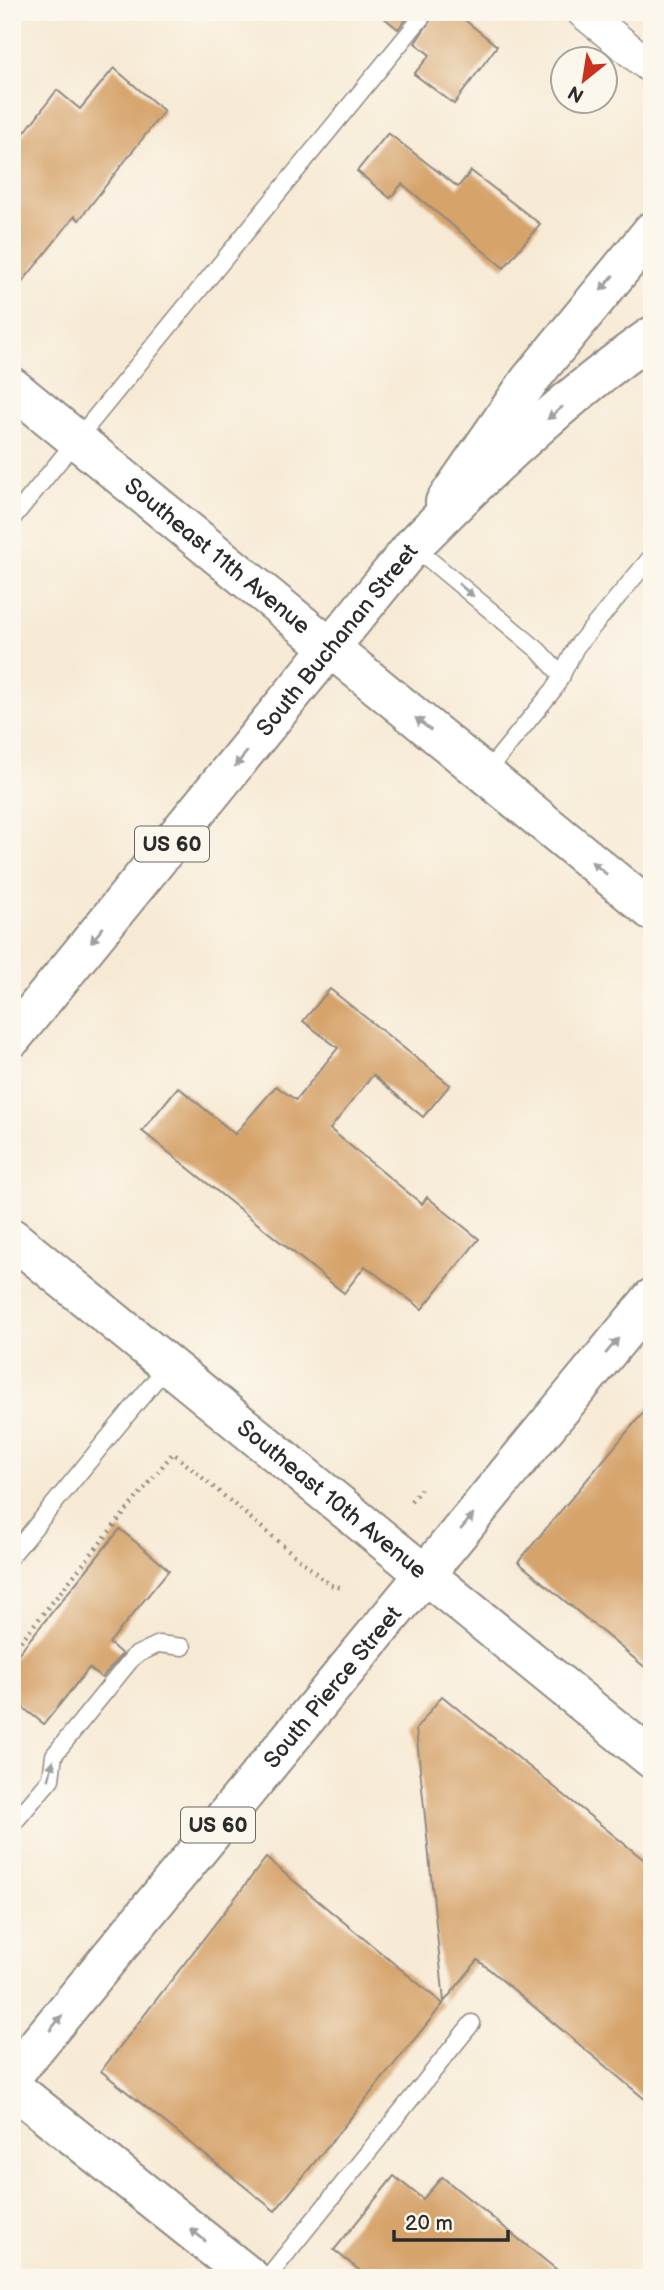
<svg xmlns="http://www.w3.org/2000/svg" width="664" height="2290" viewBox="0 0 664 2290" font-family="'Balsamiq Sans',sans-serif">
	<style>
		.building { fill: #d6a36a }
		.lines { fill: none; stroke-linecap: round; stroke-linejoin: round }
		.lane-casing { stroke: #918a80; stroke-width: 19 }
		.street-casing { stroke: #918a80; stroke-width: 35 }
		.secondary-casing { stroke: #918a80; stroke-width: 42 }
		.primary-casing { stroke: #918a80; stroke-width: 42 }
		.highway-casing { stroke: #918a80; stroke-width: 42 }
		.path { stroke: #918a80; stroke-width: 4.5; stroke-dasharray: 2 5; stroke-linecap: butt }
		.lane { stroke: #fff; stroke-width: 16 }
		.street { stroke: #fff; stroke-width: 32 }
		.secondary { stroke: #fff; stroke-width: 38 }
		.primary { stroke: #fff; stroke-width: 38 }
		.highway { stroke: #fff; stroke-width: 38 }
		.oneway { fill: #a0a0a0 }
		.labels { text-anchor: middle; stroke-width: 5; stroke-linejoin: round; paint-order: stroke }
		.shield { fill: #fbf7ec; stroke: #696865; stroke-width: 2 }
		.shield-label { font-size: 21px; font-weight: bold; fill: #2b2b2b }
		.street-label { font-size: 23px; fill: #2b2b2b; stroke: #fbf7ec }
	</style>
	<rect width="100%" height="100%" fill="#fbf7ec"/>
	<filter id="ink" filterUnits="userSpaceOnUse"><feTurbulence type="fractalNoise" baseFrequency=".0143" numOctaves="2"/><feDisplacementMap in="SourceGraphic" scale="14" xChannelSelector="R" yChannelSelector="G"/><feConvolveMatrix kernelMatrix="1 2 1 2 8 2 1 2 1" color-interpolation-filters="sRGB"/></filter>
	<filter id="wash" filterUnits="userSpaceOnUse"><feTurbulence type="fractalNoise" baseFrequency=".00686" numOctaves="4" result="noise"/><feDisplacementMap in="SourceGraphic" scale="28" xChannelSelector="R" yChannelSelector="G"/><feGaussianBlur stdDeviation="1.57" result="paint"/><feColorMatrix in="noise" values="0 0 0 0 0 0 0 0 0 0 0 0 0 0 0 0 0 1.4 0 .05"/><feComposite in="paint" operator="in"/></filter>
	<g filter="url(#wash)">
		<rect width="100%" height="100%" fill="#f7ead5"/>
		<g id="blocks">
			<path class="building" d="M377 12H412L398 29Z
				M436 12H455L497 46 454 104 414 74 430 55 415 43Z
				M114 68 164 111 79 220 75 216 12 295V149L57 90 80 109Z
				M388 133 458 187 471 171 540 224 504 268 402 184 390 198 357 171Z
				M330 989 450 1085 423 1117 373 1075 330 1129 422 1204 427 1197 479 1239 422 1309 365 1266 344 1293 142 1131 178 1087 235 1134 276 1086 296 1100 338 1048 303 1021Z
				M652 1402V1673L518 1562Z
				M120 1529 169 1570 109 1643 122 1654 102 1678 89 1668 44 1724 12 1699V1661Z
				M442 1696 648 1863 652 1899V2105L478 1960 444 2002 416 1729Z
				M266 1858 443 2004 275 2211 101 2071Z
				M394 2176 423 2199 442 2177 567 2278H369L334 2250Z"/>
		</g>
	</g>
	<g filter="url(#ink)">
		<use href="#blocks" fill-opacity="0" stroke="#918a80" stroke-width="2"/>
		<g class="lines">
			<defs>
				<path id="lane" d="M12 519 426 12
					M413 546 538 650 562 676
					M484 775 555 688 576 647 652 556
					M12 1555 167 1366
					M12 1825 51 1779 54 1755 134 1656 159 1644 183 1647
					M267 2278 472 2023"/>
				<path id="street" d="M583 12 652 68"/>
				<g id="secondary">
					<path id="s1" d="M12 387 652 911"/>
					<path d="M445 502 529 381 652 231"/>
					<path d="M12 2087 251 2278"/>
				</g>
				<g id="primary">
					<path id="s2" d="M12 1038 413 546"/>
					<path id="s3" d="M12 1238 652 1759"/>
					<path id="s4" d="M12 2076 652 1298"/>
				</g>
				<path id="highway" d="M413 546C487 471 565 397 652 336"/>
			</defs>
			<use href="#lane" class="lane-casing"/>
			<use href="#street" class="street-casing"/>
			<use href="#secondary" class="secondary-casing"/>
			<use href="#primary" class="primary-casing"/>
			<use href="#highway" class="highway-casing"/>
			<path class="path" d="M411 1501 421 1489
				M12 1652 173 1453 330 1585 343 1588"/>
			<use href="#lane" class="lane"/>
			<use href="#street" class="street"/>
			<use href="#secondary" class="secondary"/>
			<use href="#primary" class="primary"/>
			<use href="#highway" class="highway"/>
		</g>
		<defs><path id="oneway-solid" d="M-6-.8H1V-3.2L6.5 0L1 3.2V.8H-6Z" transform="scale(1.75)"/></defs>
		<g class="oneway">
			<use href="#oneway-solid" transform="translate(607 283) rotate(130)"/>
			<use href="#oneway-solid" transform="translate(555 413) rotate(140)"/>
			<use href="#oneway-solid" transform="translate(466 590) rotate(40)"/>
			<use href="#oneway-solid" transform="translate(423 724) rotate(-141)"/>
			<use href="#oneway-solid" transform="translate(241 759) rotate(129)"/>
			<use href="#oneway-solid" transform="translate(599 868) rotate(-141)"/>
			<use href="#oneway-solid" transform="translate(97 935) rotate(129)"/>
			<use href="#oneway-solid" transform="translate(612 1346) rotate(-50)"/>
			<use href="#oneway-solid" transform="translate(467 1522) rotate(-50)"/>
			<use href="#oneway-solid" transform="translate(51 1770) rotate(-77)"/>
			<use href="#oneway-solid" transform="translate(56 2023) rotate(-51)"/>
			<use href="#oneway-solid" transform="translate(198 2235) rotate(-141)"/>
		</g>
	</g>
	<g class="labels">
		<g class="shield">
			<rect x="135" y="826.5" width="74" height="35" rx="5"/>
			<rect x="181" y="1807.5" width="74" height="35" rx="5"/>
		</g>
		<g class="shield-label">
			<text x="172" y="851">US 60</text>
			<text x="218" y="1832">US 60</text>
		</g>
		<g class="street-label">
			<text dy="8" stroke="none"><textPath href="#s1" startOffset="266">Southeast 11th Avenue</textPath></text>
			<text dy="8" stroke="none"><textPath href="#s2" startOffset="514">South Buchanan Street</textPath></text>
			<text dy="8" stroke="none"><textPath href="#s3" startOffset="413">Southeast 10th Avenue</textPath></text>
			<text dy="8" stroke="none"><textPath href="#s4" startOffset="504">South Pierce Street</textPath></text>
		</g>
	</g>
	<rect width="664" height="2290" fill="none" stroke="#fbf7ec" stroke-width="42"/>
	<g transform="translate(584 80) rotate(210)"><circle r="33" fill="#fbf7ec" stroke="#a8a59f" stroke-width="2"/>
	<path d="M0-5L12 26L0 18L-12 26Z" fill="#c8321e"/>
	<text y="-10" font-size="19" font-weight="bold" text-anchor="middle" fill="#2b2b2b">N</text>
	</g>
	<path d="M394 2230v10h114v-10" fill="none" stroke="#2b2b2b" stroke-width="3.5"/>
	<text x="405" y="2230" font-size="21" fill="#2b2b2b" stroke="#fbf7ec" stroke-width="5" paint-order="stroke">20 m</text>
</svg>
